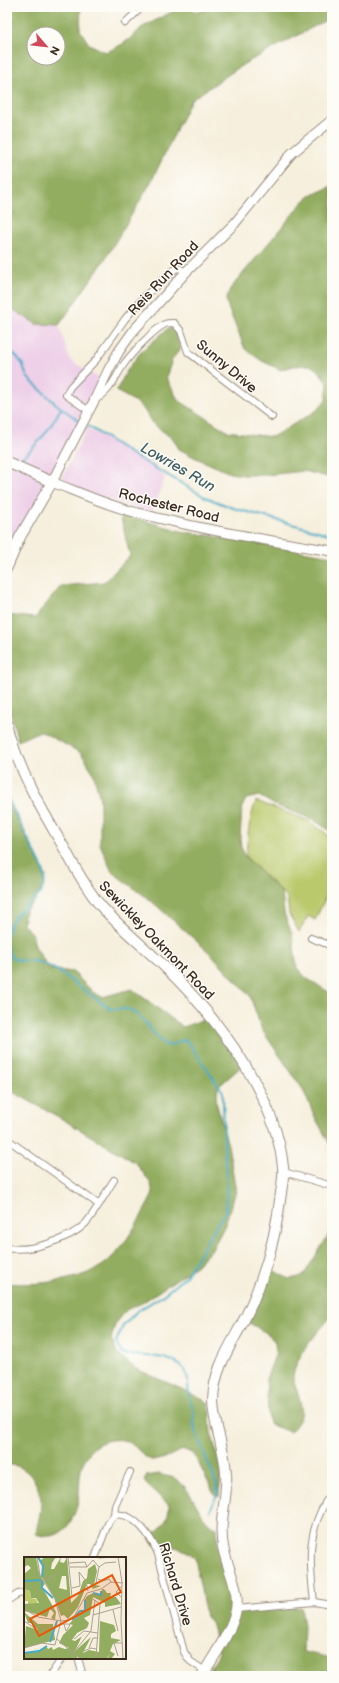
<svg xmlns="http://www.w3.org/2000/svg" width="339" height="1683" viewBox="0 0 339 1683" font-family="'Balsamiq Sans',sans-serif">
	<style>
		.built { fill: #eed0e8 }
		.green { fill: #bac96c; stroke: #7a7a45 }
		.forest { fill: #93ad60; stroke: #676c3f; fill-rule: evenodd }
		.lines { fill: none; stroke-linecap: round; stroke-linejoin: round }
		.stream { stroke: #47abc7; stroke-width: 2 }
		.street-casing { stroke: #988c7e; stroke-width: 8 }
		.secondary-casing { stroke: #988c7e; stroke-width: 11 }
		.primary-casing { stroke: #988c7e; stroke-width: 12 }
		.street { stroke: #fff; stroke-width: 6 }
		.secondary { stroke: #fff; stroke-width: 9 }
		.primary { stroke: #fff; stroke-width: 10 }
		.labels { text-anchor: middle; stroke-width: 3; stroke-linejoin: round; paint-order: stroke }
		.street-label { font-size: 14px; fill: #3b2a1e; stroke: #fdfcf7 }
		.water-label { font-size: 15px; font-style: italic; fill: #405e62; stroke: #fdfcf7 }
		.inset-river { fill: none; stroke: #47abc7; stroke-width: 2 }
		.inset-road { fill: none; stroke: #aba091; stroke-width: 1 }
		.view { fill: #e8590c; fill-opacity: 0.15; stroke: #e8590c; stroke-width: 2 }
		.inset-edge { fill: none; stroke: #3b2a1e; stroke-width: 2 }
	</style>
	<rect width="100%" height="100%" fill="#fdfcf7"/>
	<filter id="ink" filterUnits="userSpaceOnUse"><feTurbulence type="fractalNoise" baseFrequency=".025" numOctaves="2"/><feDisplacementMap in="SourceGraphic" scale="8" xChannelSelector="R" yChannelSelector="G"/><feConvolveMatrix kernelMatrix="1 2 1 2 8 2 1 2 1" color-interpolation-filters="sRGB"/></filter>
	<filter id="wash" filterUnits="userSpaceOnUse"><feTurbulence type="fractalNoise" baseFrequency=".012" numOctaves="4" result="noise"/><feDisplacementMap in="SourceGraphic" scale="16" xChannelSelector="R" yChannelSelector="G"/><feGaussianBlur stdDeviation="0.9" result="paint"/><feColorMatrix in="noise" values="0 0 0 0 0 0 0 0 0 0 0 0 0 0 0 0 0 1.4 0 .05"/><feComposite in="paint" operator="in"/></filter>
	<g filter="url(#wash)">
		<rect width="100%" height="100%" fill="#f6efdd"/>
		<path class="built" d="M7 306 36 324 59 325 70 360 103 381 12 554 7 551Z
			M87 428 153 466 165 477 152 513 86 492 64 481 63 476Z"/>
		<path class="green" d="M256 801 309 821 327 834 332 856V884L315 920 308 916 299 932 289 914 287 897 246 857C247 838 249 819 256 801Z"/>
		<path class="forest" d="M7 7H81L80 30 89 44 106 52C119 47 132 39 141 28L181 7H187L198 12 217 7H332V17L244 64 191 100 150 184 104 261 59 325 36 324 7 306ZM34 34H58V58H34Z
			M332 186V478L304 471 267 475H243L230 473 196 458 179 449 174 440 151 422 145 411 136 402 116 391 128 369 140 353 167 329 173 328 181 347 172 360 166 377 178 400 227 431 272 437 316 411 326 400 328 384 319 371 310 365 293 366 281 370 262 361 245 349 229 310 226 300 230 289 302 203 310 196Z
			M120 514 181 531 332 556V832L312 819 275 805 259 796 246 799 242 807 240 838 241 847 246 858 282 893 284 913 292 934 297 968 306 978 332 994V1148L316 1119 302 1088 262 1030 250 996 211 954 149 899 112 872 100 844V799L93 772 81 753 40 731 18 741 7 700V615L35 618 61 586 104 582 130 556Z
			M7 799 46 876C44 892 36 900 25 911L23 924 32 934 35 946 49 969 73 972 94 993 102 997 132 989 183 1027 210 1017 243 1065 218 1087 216 1102 228 1145 236 1191 224 1227 212 1249 197 1265 142 1303 126 1310 116 1322 111 1339 117 1353 136 1369 184 1390 209 1403 211 1432 221 1469 219 1497 215 1495 193 1453 184 1450C174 1452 163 1462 152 1460 144 1458 139 1450 133 1445 123 1436 103 1439 93 1448 90 1451 85 1459 83 1463 79 1473 80 1483 79 1493 77 1517 64 1544 36 1534 37 1524 42 1510 41 1500 39 1483 26 1463 7 1465V1283C36 1286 84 1281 107 1262 127 1244 141 1217 153 1194L151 1184 136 1163 57 1116 7 1089Z
			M331 1231 332 1232V1316C319 1330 293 1359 293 1379 293 1382 296 1387 297 1391 303 1411 305 1416 290 1432L269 1424 266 1379 276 1353 275 1342 268 1334 248 1322 271 1269 289 1279 303 1276Z
			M159 1474C163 1476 169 1476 174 1478 194 1488 198 1521 217 1528L218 1548 229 1584 231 1599 229 1614 301 1607 304 1626 303 1652 332 1658V1676H206L219 1653 211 1622 206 1617 195 1558C184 1546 170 1546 154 1545L149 1538C162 1526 169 1523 169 1505L146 1484 144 1480 146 1476Z"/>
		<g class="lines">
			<path class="stream" d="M7 348 17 357 23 365 27 377 56 404 79 421
				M88 426 128 452 205 497 233 508 332 535
				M16 462C35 449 51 427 61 408
				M7 797 43 869 45 880 41 893 16 915 9 926 7 935
				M7 946C10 967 26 958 38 962 55 967 67 977 80 987 90 995 101 1001 110 1009 115 1010 121 1008 126 1009 143 1011 153 1039 168 1046L184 1040 188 1042 223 1092 224 1146 227 1175 226 1210 185 1277 162 1296 136 1312 123 1326 116 1342 122 1354C141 1357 164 1353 181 1366 191 1374 187 1386 189 1397 190 1402 193 1407 194 1411 194 1416 193 1422 195 1427 200 1448 211 1466 217 1487V1494L210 1511"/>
		</g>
	</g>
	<g filter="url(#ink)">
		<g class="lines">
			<defs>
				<path id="street" d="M125 23 142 7
					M95 400C112 390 114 379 124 364 132 353 152 331 165 324 167 323 171 323 174 323L181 331 188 352 272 417
					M89 411 66 395 70 387 96 360 125 319 146 295 175 269 179 268 186 272
					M311 938 332 946
					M7 1139 98 1204
					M284 1172 332 1186
					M7 1248C29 1252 69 1240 85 1224 94 1215 106 1192 114 1180
					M114 1515 115 1506 130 1472
					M95 1558 109 1521 114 1515C134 1511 152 1538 158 1554L184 1652 190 1661 205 1671
					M7 1601 18 1594 25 1593
					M314 1602 332 1605
					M236 1609 314 1602C309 1560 306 1529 332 1492
					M78 1658 83 1676
					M50 1676 62 1658"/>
				<path id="secondary" d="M332 120 292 153 235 223 186 272 134 330 119 351 108 371 94 401 52 482C80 493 108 506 138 513 202 530 267 540 332 551"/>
				<path id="primary" d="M7 462 52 482 20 537 7 567
					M7 725C18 769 40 807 63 846 74 866 85 887 100 905 121 929 147 949 169 971 219 1020 276 1096 283 1167 284 1176 282 1185 281 1193 276 1236 265 1277 246 1316 232 1344 214 1367 213 1400 213 1425 225 1448 226 1473 228 1500 218 1519 223 1547 227 1568 240 1589 236 1610 232 1631 213 1657 202 1676"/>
			</defs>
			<use href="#street" class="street-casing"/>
			<use href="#secondary" class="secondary-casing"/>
			<use href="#primary" class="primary-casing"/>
			<use href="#street" class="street"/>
			<use href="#secondary" class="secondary"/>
			<use href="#primary" class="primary"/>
		</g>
	</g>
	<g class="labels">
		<g class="street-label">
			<text transform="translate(163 278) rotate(-47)" y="5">Reis Run Road</text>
			<text transform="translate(227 366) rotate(40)" y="5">Sunny Drive</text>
			<text transform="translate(169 505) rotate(14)" y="5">Rochester Road</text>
			<text transform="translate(157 940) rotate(46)" y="5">Sewickley Oakmont Road</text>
			<text transform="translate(176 1584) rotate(73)" y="5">Richard Drive</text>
		</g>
		<g class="water-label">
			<text transform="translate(178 467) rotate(30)" y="5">Lowries Run</text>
		</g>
	</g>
	<g transform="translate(24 1557)">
		<rect width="102" height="102" fill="#f6efdd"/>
		<path d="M0 32 6 34 7 41 12 42 14 47H4V44H1Z" fill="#bac96c"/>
		<path d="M0 0H12L15 16 21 27 18 30 32 55 31 63 27 61 30 56 26 52 23 60 0 54V47L15 46 12 41H7L6 34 0 32V17L7 11 4 8 0 10ZM21 0H32L28 6 27 12H30L37 0 36 5 40 6 43 0 47 46 54 39 59 24 63 21 64 12 71 7 73 14 70 28 77 29 69 32 66 27H63L54 50 44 62 40 58 37 59 31 42 18 20 19 9 14 1 17 3ZM38 19H42L43 33 35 31ZM78 32H80L83 36H87L86 40H92L97 47 81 50V46L69 40 66 58 60 61 65 66 63 71 53 76 48 83 51 84 63 76 58 79 51 94 67 80 59 96 65 93 75 95 76 64 90 68 92 74 87 77V81L97 83 89 87 86 94 91 97 87 102H83L86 97 82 102H56L53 99V102H0V96L15 94 22 89 24 92 28 90 29 93 35 90 41 92 45 91 35 86 39 78 49 68 45 67 61 51 60 43 63 39 69 36 77 38ZM0 55 14 67H29L31 83 0 91 2 69 14 73 7 66H4Z" fill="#93ad60" fill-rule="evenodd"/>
		<path class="inset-river" d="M14 0 19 9 18 20M0 24 17 23M18 24V31L29 41M69 36 77 38V34M48 63 56 54H61V43M26 85 33 64M0 96 15 94 23 89"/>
		<path class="inset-road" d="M44 0 48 40M94 0 98 25 97 64 99 102M75 1 92 0M45 6 61 5 63 10M46 10H63L69 3 75 10 81 6 92 5M55 15 62 24 64 34M74 22 79 24 85 22 87 25M20 24 35 16M72 26 75 10M48 31 56 29 55 15M97 40 92 35 98 29M69 42 76 47 72 100M0 52 14 60 37 64 31 42 16 18 13 0M89 53 94 74M69 58 97 50M0 64 12 72M37 67H44L46 68 42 74 40 67M33 82 56 102M50 82 60 74 74 76M0 91 18 86 31 88 37 64 45 63 51 58 63 36 77 32 87 25 99 26M65 91 69 81H74M60 94 67 91 72 92M50 95 67 74 71 43M94 99 90 86H98"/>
		<path class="view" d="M88 18 97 35 15 79 6 62Z"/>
		<rect width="102" height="102" class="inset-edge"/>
	</g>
	<rect width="339" height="1683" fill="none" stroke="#fdfcf7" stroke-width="24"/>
	<g transform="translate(46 46) rotate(118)"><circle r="19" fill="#fdfcf7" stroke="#afa8a0"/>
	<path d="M0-3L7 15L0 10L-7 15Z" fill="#d1495b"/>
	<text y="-6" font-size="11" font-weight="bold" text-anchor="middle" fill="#3b2a1e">N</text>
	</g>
</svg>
